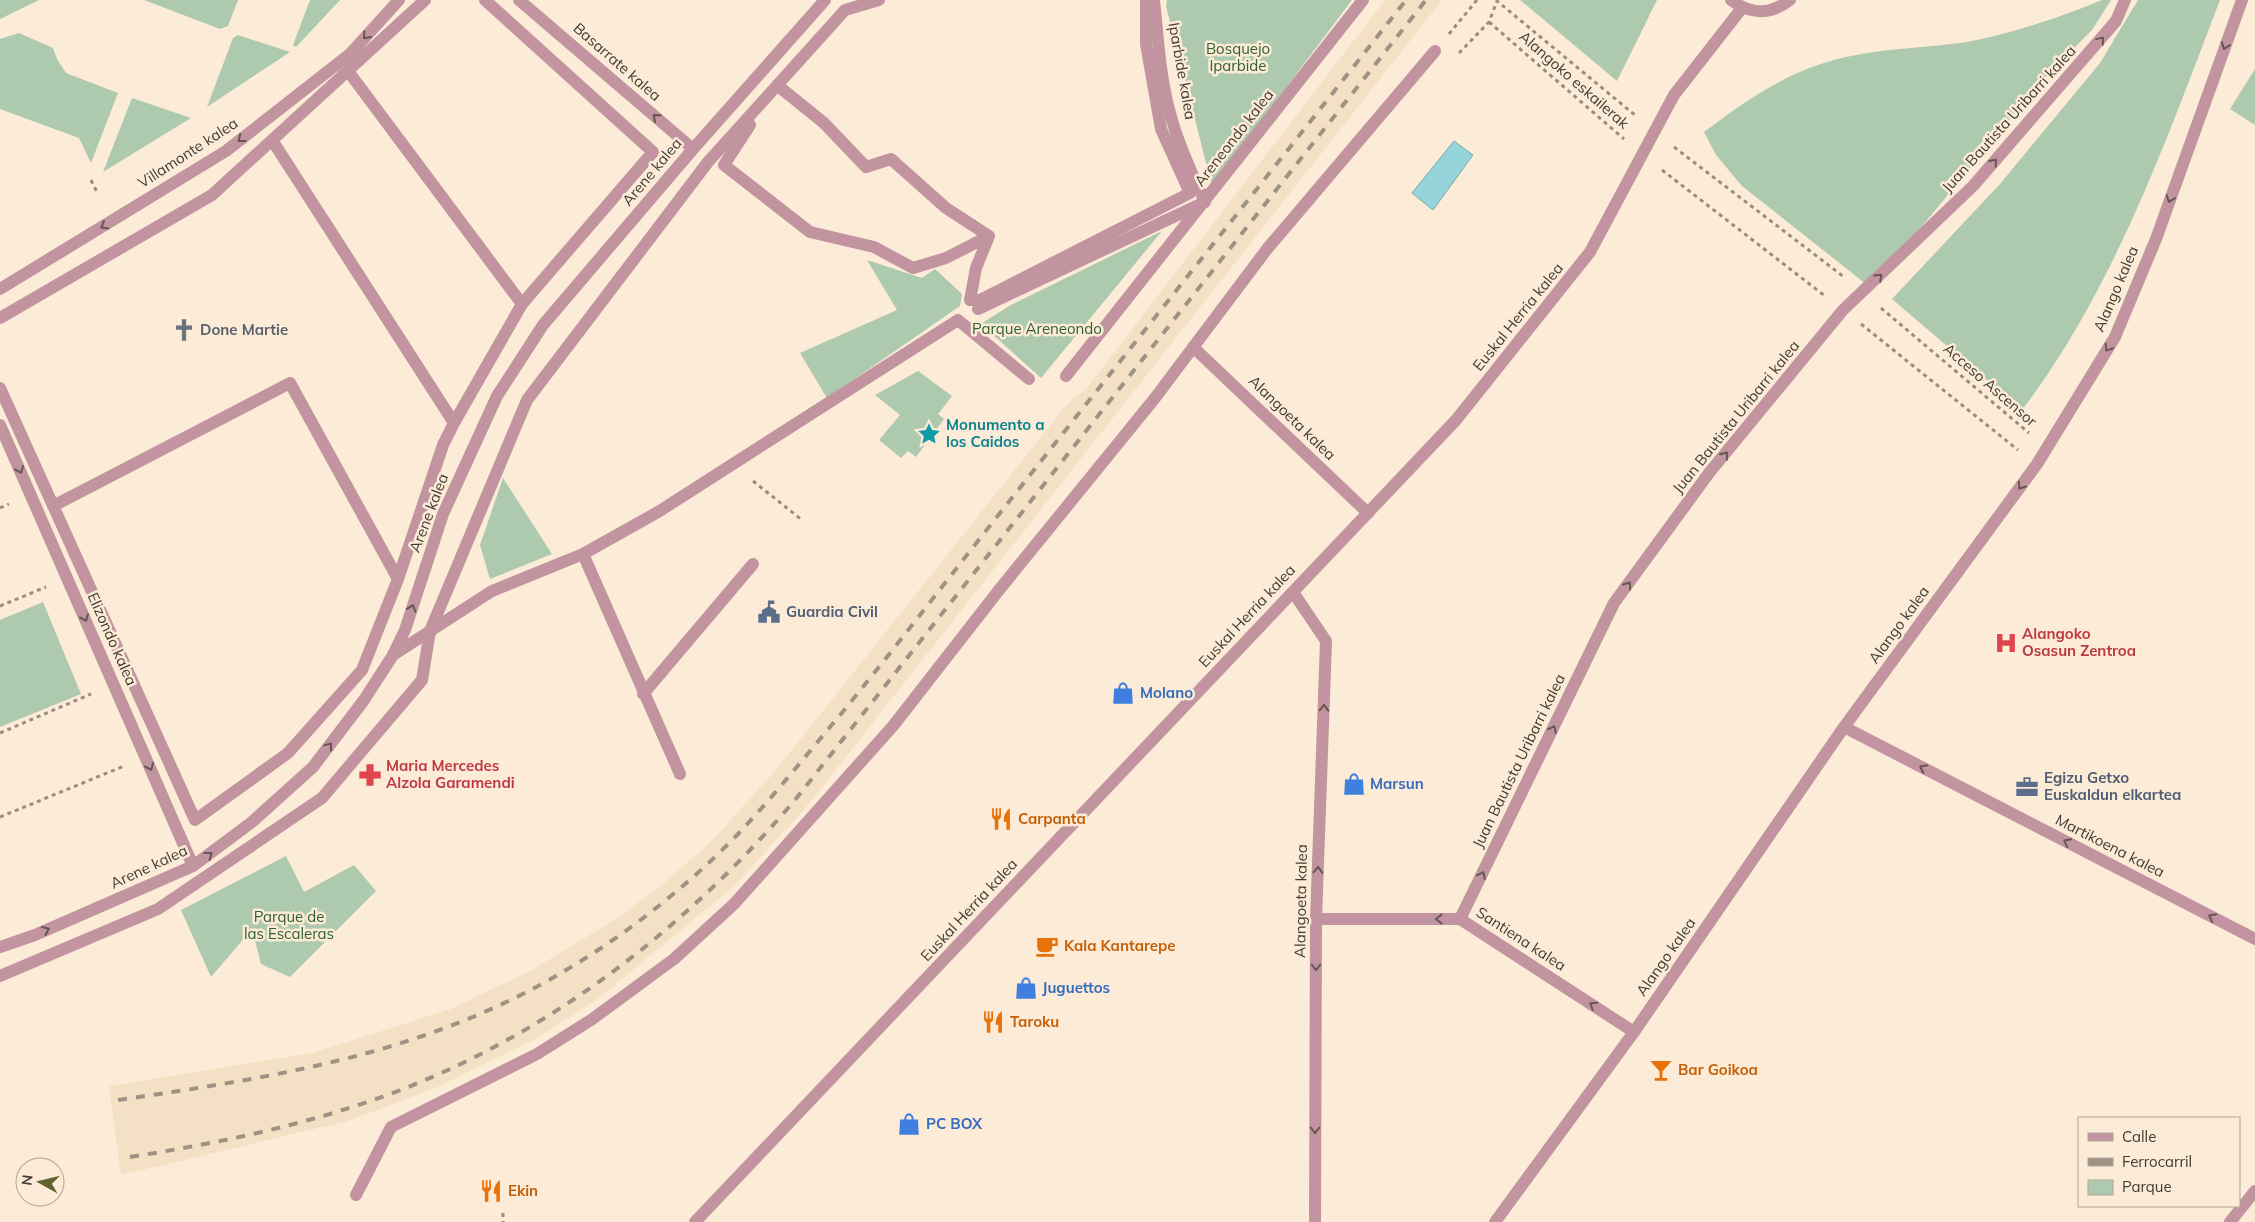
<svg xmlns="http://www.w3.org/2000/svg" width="2255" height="1222" viewBox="0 0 2255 1222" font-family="Mulish,sans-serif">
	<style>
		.built { fill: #f3e0c5 }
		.green { fill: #aecaae }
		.water { fill: #95d4db; stroke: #7ca6a9 }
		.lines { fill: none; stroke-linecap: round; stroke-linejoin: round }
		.path { stroke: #988d7f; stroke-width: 3; stroke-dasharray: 4 4; stroke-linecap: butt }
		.service { stroke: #c1949f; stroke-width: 12 }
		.pedestrian { stroke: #c1949f; stroke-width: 12 }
		.minor { stroke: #c1949f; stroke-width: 12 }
		.tertiary { stroke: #c1949f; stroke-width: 12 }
		.rail { stroke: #9d9284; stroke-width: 4; stroke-dasharray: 9 9; stroke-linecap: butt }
		.oneway { stroke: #675653 }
		.labels { text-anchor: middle; stroke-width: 5; stroke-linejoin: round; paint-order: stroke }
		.park-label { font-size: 15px; fill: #2f6232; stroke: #fbebd7 }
		.street-label { font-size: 15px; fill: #413b33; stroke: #fbebd7 }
		.worship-label { font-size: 15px; font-weight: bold; fill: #5b616d; stroke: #fbebd7; text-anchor: start }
		.culture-label { font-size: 15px; font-weight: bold; fill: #0d838f; stroke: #fbebd7; text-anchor: start }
		.service-label { font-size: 15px; font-weight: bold; fill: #4e5e75; stroke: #fbebd7; text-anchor: start }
		.health-label { font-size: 15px; font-weight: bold; fill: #be3a42; stroke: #fbebd7; text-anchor: start }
		.shop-label { font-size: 15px; font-weight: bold; fill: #366cbe; stroke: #fbebd7; text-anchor: start }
		.food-label { font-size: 15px; font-weight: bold; fill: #c56008; stroke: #fbebd7; text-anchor: start }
	</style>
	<rect width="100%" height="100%" fill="#fbebd7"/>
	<path class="built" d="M1385 0H1442L808 805 735 885 599 998 537 1038 438 1087 348 1121 121 1175 109 1086 313 1053 451 1009 532 970 616 919 657 889 709 844 776 770 1068 403 1087 388Z"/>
	<path class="green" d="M0 0H39L0 19Z
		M144 0H238L228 26 220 29Z
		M310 0H340L296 47 293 45Z
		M1167 0H1352L1212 186 1166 6Z
		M1520 0H1657L1617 81Z
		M2102 0H2111L2092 30 2047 75 1871 288 1742 186 1716 155 1704 132C1740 105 1774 80 1818 65 1863 49 1913 49 1960 43 2002 37 2064 16 2102 0Z
		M2138 0H2220C2166 141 2114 289 2022 410L1892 299 2000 184 2100 63Z
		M19 33 53 48 57 59 66 73 118 93 91 163 79 138 0 109V39Z
		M238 35 290 52 207 107 233 38Z
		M2255 69V125L2230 109Z
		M132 98 191 118 103 172Z
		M1162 231 1041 378 981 324 1009 306Z
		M867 260 922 278 935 269 962 294 960 306 827 398 800 353 897 310Z
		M918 371 952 396 938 414 944 419 916 457 908 451 901 458 879 440 900 415 875 395Z
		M503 478 552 554 490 579 480 545Z
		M43 602 81 694 0 727V620Z
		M286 856 304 892 354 865 376 891 290 977 261 964 252 929 211 977 181 910Z"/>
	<path class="water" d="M1454 141 1473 155 1433 210 1412 193Z"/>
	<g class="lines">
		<path class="path" d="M1489 22 1624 139
			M1449 34 1477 0
			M1459 53 1489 22 1497 1 1636 116
			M1674 147 1844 277
			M1662 170 1825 296
			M91 180 97 192
			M1881 308 2029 433
			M1861 324 2018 450
			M753 481 802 520
			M0 508 9 504
			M0 606 46 587
			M0 733 91 694
			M0 817 124 766
			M503 1213V1222"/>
		<path class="service" d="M978 309 1205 202C1192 173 1178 144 1170 113 1160 77 1158 38 1154 0
			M1193 347 1368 513
			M1066 376 1363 0
			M583 554 680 774
			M393 655 492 591 583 554 658 512 958 320 1029 379
			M643 694 753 564
			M356 1195 391 1127 537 1054 591 1020 674 959 734 904 893 726 999 590 1155 398 1267 249 1435 51"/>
		<path class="pedestrian" d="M348 71 522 304
			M777 85 824 123 866 167 891 159 946 208 989 236
			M750 125 724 165 810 232 874 247 913 268 946 258 989 236
			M272 140 454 423
			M989 236 976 268 970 300H980L1190 193 1161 129 1146 44V0
			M0 318 212 195 425 0
			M0 388 195 820 288 753 362 670 398 579 443 445 454 423 522 304 653 152 485 0
			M53 506 290 383 398 579
			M0 976 158 909 322 798 422 680 430 631 527 400 708 162 845 10 879 0"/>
		<path class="minor" d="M519 0 693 149
			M0 289 226 151 350 54 399 0
			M0 425 193 866
			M1293 592 1326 641 1316 919 1315 1222
			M1844 727 2255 939
			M1316 919H1460L1634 1032
			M1460 919 1614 603 1709 473 1843 310 1973 186 2116 21 2125 0
			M0 947 35 935 193 866 252 822 313 767 364 700 393 655 405 630 443 514 497 396 543 325 693 149 825 0
			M1495 1222 1634 1032 1844 727 2037 464 2115 337 2156 239 2242 0
			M2230 1222 2255 1191"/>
		<path class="tertiary" d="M1731 0C1751 15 1770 15 1790 0
			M695 1222 1456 420 1590 252 1674 95 1742 8"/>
		<path class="rail" d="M118 1100C270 1078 413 1056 549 980 618 941 683 891 738 834 774 796 807 754 841 714 895 648 947 580 1000 513 1135 342 1271 172 1406 0
			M130 1157C219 1143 306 1125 390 1094 549 1035 686 928 795 800L1426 0"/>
	</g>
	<defs><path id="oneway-chevron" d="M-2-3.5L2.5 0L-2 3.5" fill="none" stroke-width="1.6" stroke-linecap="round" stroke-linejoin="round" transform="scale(1.25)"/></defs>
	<g class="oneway">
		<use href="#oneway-chevron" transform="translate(366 36) rotate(132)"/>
		<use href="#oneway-chevron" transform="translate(2101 40) rotate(-50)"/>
		<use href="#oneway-chevron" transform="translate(2225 46) rotate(110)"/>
		<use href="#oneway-chevron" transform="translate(656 117) rotate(-139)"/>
		<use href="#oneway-chevron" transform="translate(241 139) rotate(142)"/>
		<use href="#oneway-chevron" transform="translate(1994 162) rotate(-48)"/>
		<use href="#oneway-chevron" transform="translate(2170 199) rotate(110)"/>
		<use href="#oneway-chevron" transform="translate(104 226) rotate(149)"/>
		<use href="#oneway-chevron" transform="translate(1879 277) rotate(-44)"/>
		<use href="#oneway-chevron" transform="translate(2108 348) rotate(122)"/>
		<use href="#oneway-chevron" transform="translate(1725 455) rotate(-51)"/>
		<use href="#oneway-chevron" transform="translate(20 470) rotate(66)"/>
		<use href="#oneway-chevron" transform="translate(2021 486) rotate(126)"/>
		<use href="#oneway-chevron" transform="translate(1628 585) rotate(-54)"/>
		<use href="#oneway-chevron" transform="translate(412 608) rotate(-71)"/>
		<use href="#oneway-chevron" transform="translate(85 618) rotate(66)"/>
		<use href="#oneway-chevron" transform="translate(1324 708) rotate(-88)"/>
		<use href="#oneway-chevron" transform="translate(1553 729) rotate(-64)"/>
		<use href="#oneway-chevron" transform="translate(329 746) rotate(-53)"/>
		<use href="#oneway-chevron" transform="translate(150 767) rotate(66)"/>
		<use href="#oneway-chevron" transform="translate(1923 768) rotate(-153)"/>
		<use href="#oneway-chevron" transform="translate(2067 842) rotate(-153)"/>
		<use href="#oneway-chevron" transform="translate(209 855) rotate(-37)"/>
		<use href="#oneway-chevron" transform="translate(1318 870) rotate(-88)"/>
		<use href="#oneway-chevron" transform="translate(1482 875) rotate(-64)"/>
		<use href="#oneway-chevron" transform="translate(2212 917) rotate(-153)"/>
		<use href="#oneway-chevron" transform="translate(1439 919) rotate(180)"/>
		<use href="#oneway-chevron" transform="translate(46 930) rotate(-24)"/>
		<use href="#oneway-chevron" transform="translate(1316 967) rotate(90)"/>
		<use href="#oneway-chevron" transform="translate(1593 1005) rotate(-147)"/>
		<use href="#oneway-chevron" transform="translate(1315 1130) rotate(90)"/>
	</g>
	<defs>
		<symbol id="church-bare" viewBox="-9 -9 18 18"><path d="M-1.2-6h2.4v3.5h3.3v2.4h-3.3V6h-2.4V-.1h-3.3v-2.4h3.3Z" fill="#6b7280" stroke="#fbebd7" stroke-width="2.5" paint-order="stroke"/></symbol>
		<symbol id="sight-bare" viewBox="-9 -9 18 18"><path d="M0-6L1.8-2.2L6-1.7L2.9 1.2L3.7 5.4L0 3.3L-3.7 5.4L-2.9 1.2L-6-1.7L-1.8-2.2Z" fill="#0f9aa8" stroke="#fbebd7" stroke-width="2.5" paint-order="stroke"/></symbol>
		<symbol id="civic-bare" viewBox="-9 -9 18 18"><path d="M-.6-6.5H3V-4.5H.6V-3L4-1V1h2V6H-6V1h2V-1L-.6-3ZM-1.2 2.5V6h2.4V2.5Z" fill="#5c6f8a" stroke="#fbebd7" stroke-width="2.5" paint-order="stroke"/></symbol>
		<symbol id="hospital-bare" viewBox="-9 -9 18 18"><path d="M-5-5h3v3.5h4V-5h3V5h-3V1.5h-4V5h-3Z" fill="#e0444e" stroke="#fbebd7" stroke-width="2.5" paint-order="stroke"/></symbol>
		<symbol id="shop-bare" viewBox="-9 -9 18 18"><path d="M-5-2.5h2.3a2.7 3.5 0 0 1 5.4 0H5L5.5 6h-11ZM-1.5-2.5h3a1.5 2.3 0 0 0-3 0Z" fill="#3f7fe0" stroke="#fbebd7" stroke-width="2.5" paint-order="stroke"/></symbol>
		<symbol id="pharmacy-bare" viewBox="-9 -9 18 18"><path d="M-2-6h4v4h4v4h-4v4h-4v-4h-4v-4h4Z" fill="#e0444e" stroke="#fbebd7" stroke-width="2.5" paint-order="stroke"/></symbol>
		<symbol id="office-bare" viewBox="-9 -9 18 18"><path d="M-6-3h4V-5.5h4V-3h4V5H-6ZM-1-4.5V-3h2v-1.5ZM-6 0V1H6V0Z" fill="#5c6f8a" stroke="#fbebd7" stroke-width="2.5" paint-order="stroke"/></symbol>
		<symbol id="restaurant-bare" viewBox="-9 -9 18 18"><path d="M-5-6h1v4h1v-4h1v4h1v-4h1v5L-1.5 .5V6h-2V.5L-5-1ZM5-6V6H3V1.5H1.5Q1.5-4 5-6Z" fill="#e8710a" stroke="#fbebd7" stroke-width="2.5" paint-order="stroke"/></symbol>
		<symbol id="cafe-bare" viewBox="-9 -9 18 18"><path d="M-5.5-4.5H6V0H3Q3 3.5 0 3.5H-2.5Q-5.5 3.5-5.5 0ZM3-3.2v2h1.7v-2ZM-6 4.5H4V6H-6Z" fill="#e8710a" stroke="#fbebd7" stroke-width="2.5" paint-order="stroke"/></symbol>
		<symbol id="bar-bare" viewBox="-9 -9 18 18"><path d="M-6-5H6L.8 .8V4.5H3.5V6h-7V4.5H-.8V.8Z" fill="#e8710a" stroke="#fbebd7" stroke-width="2.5" paint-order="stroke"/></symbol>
	</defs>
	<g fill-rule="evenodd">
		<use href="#church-bare" x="168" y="314" width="32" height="32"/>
		<use href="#sight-bare" x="913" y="418" width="32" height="32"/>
		<use href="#civic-bare" x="753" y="596" width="32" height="32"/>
		<use href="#hospital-bare" x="1990" y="627" width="32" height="32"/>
		<use href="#shop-bare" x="1107" y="677" width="32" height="32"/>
		<use href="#pharmacy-bare" x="354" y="759" width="32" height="32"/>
		<use href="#shop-bare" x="1338" y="768" width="32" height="32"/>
		<use href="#office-bare" x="2011" y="771" width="32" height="32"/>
		<use href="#restaurant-bare" x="985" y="803" width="32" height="32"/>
		<use href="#cafe-bare" x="1031" y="930" width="32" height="32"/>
		<use href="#shop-bare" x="1010" y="972" width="32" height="32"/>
		<use href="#restaurant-bare" x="977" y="1006" width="32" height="32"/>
		<use href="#bar-bare" x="1645" y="1054" width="32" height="32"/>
		<use href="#shop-bare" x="893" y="1108" width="32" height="32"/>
		<use href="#restaurant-bare" x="475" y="1175" width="32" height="32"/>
	</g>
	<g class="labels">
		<g class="park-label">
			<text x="1238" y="54">Bosquejo<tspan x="1238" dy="17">Iparbide</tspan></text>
			<text x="1037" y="334">Parque Areneondo</text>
			<text x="289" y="922">Parque de<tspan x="289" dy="17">las Escaleras</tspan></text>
		</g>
		<g class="street-label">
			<text transform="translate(617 62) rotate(41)" y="5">Basarrate kalea</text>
			<text transform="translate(1182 71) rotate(80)" y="5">Iparbide kalea</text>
			<text transform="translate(1574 80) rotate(41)" y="5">Alangoko eskailerak</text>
			<text transform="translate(2009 119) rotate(-48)" y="5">Juan Bautista Uribarri kalea</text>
			<text transform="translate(1234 138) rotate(-52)" y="5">Areneondo kalea</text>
			<text transform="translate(188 153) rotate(-33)" y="5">Villamonte kalea</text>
			<text transform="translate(652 172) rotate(-50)" y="5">Arene kalea</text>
			<text transform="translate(2116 289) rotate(-67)" y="5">Alango kalea</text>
			<text transform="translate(1518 317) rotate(-51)" y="5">Euskal Herria kalea</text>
			<text transform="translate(1990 385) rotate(41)" y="5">Acceso Ascensor</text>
			<text transform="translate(1736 417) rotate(-51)" y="5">Juan Bautista Uribarri kalea</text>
			<text transform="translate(1292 418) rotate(44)" y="5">Alangoeta kalea</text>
			<text transform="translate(429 513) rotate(-69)" y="5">Arene kalea</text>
			<text transform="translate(1247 616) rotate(-47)" y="5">Euskal Herria kalea</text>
			<text transform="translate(1899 625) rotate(-54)" y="5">Alango kalea</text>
			<text transform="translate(112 639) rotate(66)" y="5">Elizondo kalea</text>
			<text transform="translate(1519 761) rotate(-64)" y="5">Juan Bautista Uribarri kalea</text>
			<text transform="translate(2110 846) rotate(27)" y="5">Martikoena kalea</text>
			<text transform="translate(149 867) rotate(-25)" y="5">Arene kalea</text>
			<text transform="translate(1301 901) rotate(-89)" y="5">Alangoeta kalea</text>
			<text transform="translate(969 910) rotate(-47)" y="5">Euskal Herria kalea</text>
			<text transform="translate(1521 939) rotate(33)" y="5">Santiena kalea</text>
			<text transform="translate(1666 957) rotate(-55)" y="5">Alango kalea</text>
		</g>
		<g class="worship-label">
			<text x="200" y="335">Done Martie</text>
		</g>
		<g class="culture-label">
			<text x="946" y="430">Monumento a<tspan x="946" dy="17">los Caidos</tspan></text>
		</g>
		<g class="service-label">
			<text x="786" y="617">Guardia Civil</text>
			<text x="2044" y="783">Egizu Getxo<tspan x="2044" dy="17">Euskaldun elkartea</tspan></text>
		</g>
		<g class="health-label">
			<text x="2022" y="639">Alangoko<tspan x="2022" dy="17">Osasun Zentroa</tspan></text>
			<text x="386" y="771">Maria Mercedes<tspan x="386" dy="17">Alzola Garamendi</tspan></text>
		</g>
		<g class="shop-label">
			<text x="1140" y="698">Molano</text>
			<text x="1370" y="789">Marsun</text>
			<text x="1042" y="993">Juguettos</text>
			<text x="926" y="1129">PC BOX</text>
		</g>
		<g class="food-label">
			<text x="1018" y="824">Carpanta</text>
			<text x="1064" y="951">Kala Kantarepe</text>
			<text x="1010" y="1027">Taroku</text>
			<text x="1678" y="1075">Bar Goikoa</text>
			<text x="508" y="1196">Ekin</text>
		</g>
	</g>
	<rect x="2078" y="1117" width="162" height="90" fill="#fbebd7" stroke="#b1a595"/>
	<rect x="2088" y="1133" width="25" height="8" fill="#c1949f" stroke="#b1a595"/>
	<text x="2122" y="1142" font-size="15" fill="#413b33">Calle</text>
	<rect x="2088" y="1158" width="25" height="8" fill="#9d9284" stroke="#b1a595"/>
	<text x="2122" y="1167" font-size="15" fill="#413b33">Ferrocarril</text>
	<rect x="2088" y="1180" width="25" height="15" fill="#aecaae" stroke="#b1a595"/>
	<text x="2122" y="1192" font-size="15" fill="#413b33">Parque</text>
	<g transform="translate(40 1182) rotate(278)"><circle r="24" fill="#fbebd7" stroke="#b1a595"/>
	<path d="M0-4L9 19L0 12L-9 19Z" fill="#60622f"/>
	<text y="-8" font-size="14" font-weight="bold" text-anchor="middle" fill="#413b33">N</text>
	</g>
</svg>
